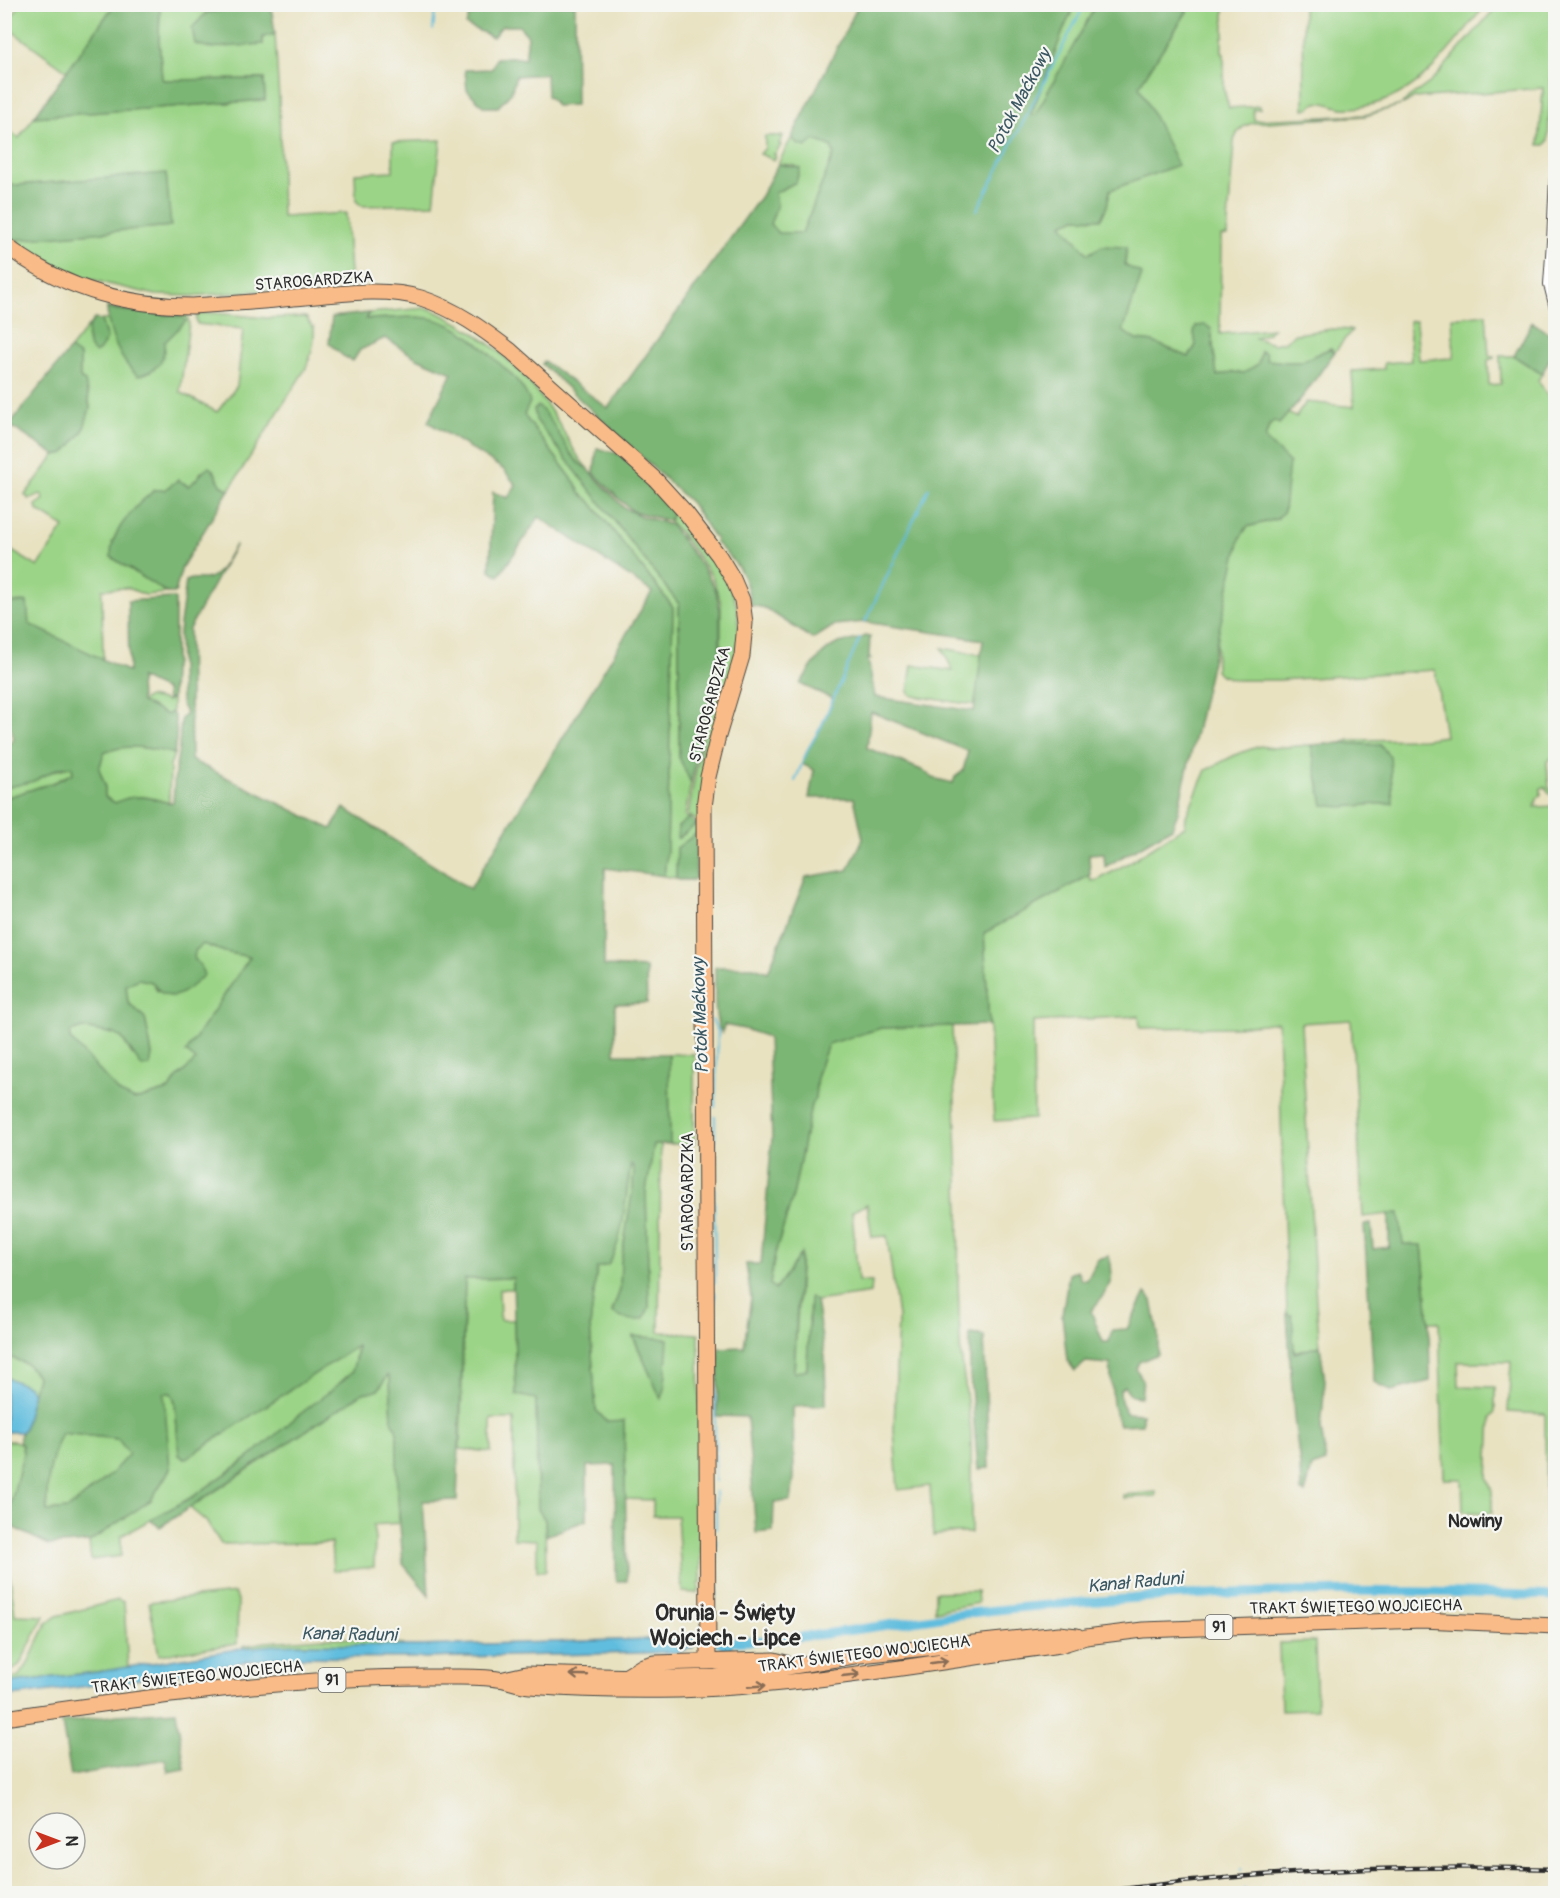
<svg xmlns="http://www.w3.org/2000/svg" width="1560" height="1898" viewBox="0 0 1560 1898" font-family="Pangolin,sans-serif">
	<style>
		.green { fill: #9bd487; stroke: #638059; stroke-width: 1.5; fill-rule: evenodd }
		.forest { fill: #7cb674; stroke: #547050; stroke-width: 1.5; fill-rule: evenodd }
		.water { fill: #60bdde; stroke: #467484; stroke-width: 1.5 }
		.lines { fill: none; stroke-linecap: round; stroke-linejoin: round }
		.stream { stroke: #60bdde; stroke-width: 2 }
		.canal { stroke: #60bdde; stroke-width: 9 }
		.minor-casing { stroke: #474642; stroke-width: 14 }
		.major-casing { stroke: #474642; stroke-width: 17 }
		.minor { stroke: #fff; stroke-width: 12 }
		.major { stroke: #f9bc89; stroke-width: 15 }
		.rail-casing { stroke: #2b2b2b; stroke-width: 4.5 }
		.rail { stroke: #f6f6f2; stroke-width: 2; stroke-dasharray: 7; stroke-linecap: butt }
		.oneway { stroke: #886c55 }
		.labels { text-anchor: middle; stroke-width: 4.5; stroke-linejoin: round; paint-order: stroke }
		.shield { fill: #f6f6f2; stroke: #686867; stroke-width: 1.5 }
		.shield-label { font-size: 15px; font-weight: bold; fill: #2b2b2b }
		.street-label { font-size: 16px; fill: #2b2b2b; stroke: #f6f6f2 }
		.water-label { font-size: 18px; font-style: italic; fill: #3b5761; stroke: #f6f6f2 }
		.neighbourhood-label { font-size: 18px; font-weight: bold; fill: #2b2b2b; stroke: #f6f6f2 }
		.district-label { font-size: 22px; font-weight: bold; fill: #2b2b2b; stroke: #f6f6f2 }
	</style>
	<rect width="100%" height="100%" fill="#f6f6f2"/>
	<filter id="ink" filterUnits="userSpaceOnUse"><feTurbulence type="fractalNoise" baseFrequency=".0167" numOctaves="2"/><feDisplacementMap in="SourceGraphic" scale="12" xChannelSelector="R" yChannelSelector="G"/><feConvolveMatrix kernelMatrix="1 2 1 2 8 2 1 2 1" color-interpolation-filters="sRGB"/></filter>
	<filter id="wash" filterUnits="userSpaceOnUse"><feTurbulence type="fractalNoise" baseFrequency=".008" numOctaves="4" result="noise"/><feDisplacementMap in="SourceGraphic" scale="24" xChannelSelector="R" yChannelSelector="G"/><feGaussianBlur stdDeviation="1.35" result="paint"/><feColorMatrix in="noise" values="0 0 0 0 0 0 0 0 0 0 0 0 0 0 0 0 0 1.4 0 .05"/><feComposite in="paint" operator="in"/></filter>
	<g filter="url(#wash)">
		<rect width="100%" height="100%" fill="#e8e2c1"/>
		<path class="green" d="M20 5V4L114 5 67 71 5 26Z
			M160 5H252L206 13 263 44V37L275 34 279 99 282 217 346 213 350 273 345 285 190 296 156 295 108 284 59 269 14 240 170 226 166 174 5 186 4 127 19 138 34 117 265 100 264 79 162 80 159 39Z
			M1075 5H1096L1035 115 1030 116 1065 26Z
			M1178 5H1224V36L1222 37V52L1224 53V90L1229 108 1260 106V109H1253L1254 120 1365 115 1401 105 1365 116 1253 123C1242 126 1237 131 1234 141L1227 236H1221L1220 334 1273 329 1268 333 1255 338 1273 344 1284 342 1295 334 1332 329 1352 330 1334 353 1331 348 1300 362H1285L1267 360 1244 373 1232 372 1217 376 1211 329 1194 333 1196 345 1189 357 1153 342 1136 340 1123 331 1141 274 1088 254 1061 224 1076 218 1100 219 1107 206 1110 190 1177 165 1138 86 1187 12Z
			M1303 5V4L1486 5C1452 44 1424 93 1370 105 1361 107 1351 109 1342 108 1334 107 1324 100 1316 103 1310 106 1311 109 1304 109Z
			M1498 5H1555L1548 141 1545 145H1539L1543 88 1415 98 1403 104 1402 103 1432 81Z
			M765 136H783L779 144 781 145 775 154H773L776 157 774 160 760 154 765 148Z
			M792 137 797 144 815 140 831 146 834 154 802 233 778 234 770 224 777 205 775 193 796 182 800 168 793 165 778 164Z
			M441 140 434 204 362 206 356 201 355 173 393 171V142Z
			M107 307 159 313 187 314 189 323 180 392 217 412 237 386 243 329 197 324 196 319 198 314 215 313 266 318 306 317 312 327H314C315 342 312 354 306 368L229 490 221 485 214 470 201 472 195 483 188 486 184 483 172 484 164 490H154C149 496 142 500 137 506 127 517 119 529 112 542L167 593 145 595 128 588 102 589 103 660 28 624 27 603H5L4 546 38 567 64 527 37 510 36 505 44 499 41 494 29 499 25 495 55 455 65 453 83 431 90 408 88 392 80 378V357L70 349 90 324 87 342H104L107 339 101 320H109L115 343 165 352 164 343 184 319 107 309Z
			M427 308C439 312 449 318 460 324 501 348 529 378 555 417 566 434 573 453 587 468L582 467 536 420 679 604V757L691 783 685 816 689 818 678 827 679 838 697 824V833L677 848 676 878 664 876 667 849 673 607 589 500 580 493 576 484 524 415 529 402C500 365 472 324 422 318 405 316 382 319 365 319L369 313Z
			M1486 314 1489 356 1494 357V358L1488 360 1489 385 1501 384 1500 356H1514L1542 374 1538 380 1555 409 1556 754 1547 762 1549 788 1555 792 1552 795 1550 794 1545 787 1541 788V794L1537 799 1535 807 1555 806 1556 1128 1553 1153 1556 1183V1445L1549 1476V1509L1546 1529 1545 1414 1508 1412 1511 1362H1458L1459 1386 1495 1387V1412L1491 1417 1488 1479 1492 1491V1513L1463 1512 1462 1479H1444L1439 1322H1429L1422 1245 1403 1244 1398 1213 1363 1217 1351 1020 1301 1023 1316 1302 1320 1346 1294 1353 1292 1316 1287 1314 1278 1022 1237 1027 1140 1028 1139 1016 1033 1022 1034 1119 994 1121 984 933 1090 875 1091 881 1098 880 1130 862 1185 826 1186 816 1206 770 1237 754 1260 746 1272 748 1311 745 1324 805 1381 745 1341 743 1349 740 1424 739 1445 736 1435 670 1279 680H1236L1221 675 1216 671C1214 628 1231 580 1240 538L1247 527 1277 519 1265 439 1269 426 1275 421 1279 423 1287 413 1296 417 1306 402 1354 407 1352 371 1384 369V363L1411 361 1409 321H1416L1419 360 1454 358 1452 318Z
			M675 509C698 537 730 572 737 608 739 617 738 627 739 636L699 822 688 815 695 775 721 660V603L712 576 682 535 669 521Z
			M942 648 982 655 975 705 913 696 908 692 912 665 953 671Z
			M148 697 167 701 172 698V712L167 715 141 702Z
			M128 746 166 751 174 754 170 766 169 803C150 797 133 792 116 804L105 797V785L99 769 104 753 111 750Z
			M72 767 73 773 55 782 5 798 4 788C28 784 49 769 72 767Z
			M203 944 225 952 250 957 186 1052 197 1060 177 1078 169 1090 135 1100 120 1093 70 1039V1032L83 1028 114 1034 122 1038 133 1056 152 1055 145 1018 128 1002 126 985 139 979 152 982 157 991 200 965 194 959 195 951Z
			M952 1026 959 1210 958 1281 960 1346 971 1433V1533H950L933 1536 930 1486 898 1490 894 1430 898 1317 887 1236 872 1237 867 1204 852 1212 858 1281 872 1282 871 1293 816 1301 810 1297 807 1369 794 1374 801 1254 775 1290 770 1284 775 1254 793 1196 811 1104 815 1098 817 1074 828 1044 881 1028Z
			M669 1054H694V1144H670Z
			M654 1144H661L659 1332 699 1334 701 1583 699 1584V1591L697 1593 682 1592 677 1516H653V1500L625 1499 624 1422H607L596 1410 590 1326 597 1268 625 1206 631 1163 634 1168 633 1187 621 1262 620 1290 612 1312 644 1318 649 1307 646 1191ZM634 1337 665 1385 661 1398 633 1337Z
			M513 1278V1289H499L500 1320H514L516 1395 536 1398 538 1509 545 1520 546 1571H537V1540L514 1539V1419H491V1452L460 1449 465 1279Z
			M357 1345 354 1367 352 1372 333 1389 295 1418 262 1448 194 1496 121 1536V1556L91 1560 89 1542 151 1500 170 1469 163 1393H171L175 1402 179 1455 185 1459Z
			M4 1355 27 1364 37 1376 33 1392 27 1386 5 1377Z
			M388 1375 390 1378 392 1420 397 1431 399 1523 373 1525 375 1539 374 1567 333 1571 331 1543 221 1544 207 1522 190 1508 363 1393 378 1390Z
			M62 1433 118 1439 130 1454 109 1476 68 1509 47 1511C45 1486 51 1456 62 1433Z
			M5 1441H15L21 1444 23 1454 5 1530Z
			M1156 1492V1496L1123 1498V1495Z
			M10 1576 15 1615 44 1616 20 1664 14 1669 5 1674V1577Z
			M977 1591 978 1603 935 1611V1592Z
			M235 1593 238 1600 237 1644 159 1655 149 1602Z
			M118 1600 124 1602 128 1668 5 1683V1680L19 1676 26 1667 47 1623 57 1616Z
			M324 1638 385 1639 406 1646 300 1644 243 1648V1646L266 1642Z
			M1315 1642 1317 1709 1281 1710 1279 1643Z"/>
		<path class="forest" d="M859 4 1075 5 1065 26 1031 115H1035L1096 5H1178L1187 11 1139 86 1178 165 1110 190 1107 206 1101 219 1076 218 1062 224 1088 254 1102 246 1127 247 1125 265 1142 274 1123 331 1136 340 1153 342 1189 357 1196 345 1194 333 1196 326 1206 325 1211 329 1217 376 1232 372 1244 373 1258 364 1261 351 1266 353 1267 360 1285 362H1300L1331 348 1334 353 1304 395 1279 424 1274 421 1269 426 1265 439 1289 462 1284 511 1277 519 1247 527 1240 538 1177 815 1172 828 1105 867 1104 853 1089 854 1090 875 984 933 989 1025 881 1028 828 1044 817 1074 815 1098 811 1105 793 1196 775 1254 770 1284 775 1290 801 1253 798 1286 794 1373 807 1369 810 1297 816 1301 825 1357 826 1405 793 1407 794 1477 791 1501 774 1502 773 1531 756 1533 747 1417 717 1416 719 1348 744 1347 751 1298 746 1264H761L772 1138 768 1037 744 1029 724 1025 722 1033C712 1020 716 984 715 967H754L768 972 806 877 848 870 863 839 854 798H809L814 770 802 764 808 749 821 727 833 699 800 684C810 669 821 650 839 643 848 640 858 641 865 636L870 637 869 656 871 659H868L875 697 974 711 983 640 865 622 835 625 813 639 765 608 751 605C746 573 738 564 715 542L716 540 691 503 542 364 544 361 608 408 761 196 778 164 800 168 796 182 775 193 777 205 770 224 778 233H802L834 154 831 146 815 140 806 147 797 144 792 137ZM871 712 968 751 963 771 955 777 953 783 933 778 924 771 867 748Z
			M114 5H160L159 39 162 80 264 79 265 100 34 117Z
			M252 5H271L275 34 263 37V44L210 48 195 44 192 28 206 13Z
			M485 5H575L576 105 556 106 552 100 547 96 546 74 516 76 511 93 498 107H484L467 90 465 70 492 69 496 58 511 57 525 59 528 36 519 26H502L493 37 466 25 469 16 482 12Z
			M166 173 171 226 14 240 5 232V186Z
			M107 309 177 316 182 317 186 321 164 343C166 361 155 372 138 376 120 362 108 332 107 309Z
			M369 313 366 319C383 319 401 317 418 317 451 318 476 340 498 362 511 374 523 384 530 402L524 415 529 422 576 484 580 493 589 500 673 607 667 849 664 876 605 868 604 966 646 968 647 1003 615 1004V1054H669L670 1144H654L646 1191 649 1307 644 1318C633 1323 622 1318 612 1312L620 1290 621 1262 633 1187 634 1168 631 1164C624 1197 626 1236 608 1265L597 1268 590 1326 596 1410 607 1422 624 1421 627 1581H616L615 1465 587 1466V1520L546 1536 545 1520 538 1509 536 1399 516 1395 513 1278 465 1279 457 1500 423 1501 429 1595 403 1564 397 1487V1431L392 1420 390 1378 388 1375 378 1390 363 1393 160 1527 150 1520 194 1496 246 1460 295 1418 333 1389 352 1372 356 1356 357 1346 185 1459 179 1455 175 1402 171 1393H164L170 1469 151 1500 89 1542 49 1545 6 1524 23 1454 22 1444 19 1443 21 1432 24 1429 37 1376 27 1364 5 1355V798L55 782 73 773 72 767 59 768 34 781 5 788 4 739 9 745 14 739 11 729 5 725V603L27 602 29 624 129 672 128 601 172 598 175 600V663L173 669 172 698 167 701 166 690 140 678 141 702 167 715 172 712C179 725 176 740 174 754 151 748 126 742 104 753L99 769 105 785V797L115 803C133 793 149 797 169 803L173 802 175 772 179 748 181 719 186 713 181 703 179 632 186 581C194 576 201 581 209 578 222 574 228 554 236 544L189 629 191 760 331 829 344 808 470 889 652 592 539 517 499 576 490 570 493 492 508 498 516 485 503 469 428 422 452 373 417 358 385 338 360 350 353 361 343 356 329 343 332 317ZM203 944 225 952 250 957 186 1052 196 1060 177 1078 169 1090 135 1100 120 1093 70 1039V1032L83 1028 114 1034 122 1038 142 1067 150 1066 152 1055 145 1018 128 1003 126 985 139 979 152 982C169 1010 188 990 204 975L200 965 194 959 195 951ZM62 1433 118 1439 129 1454 109 1476 68 1509 47 1511C45 1486 51 1456 62 1433Z
			M94 319 101 320 107 339 99 351 95 353C84 345 86 329 94 319Z
			M1532 322 1555 337V348L1542 374 1514 356Z
			M70 349 80 356V378L85 381 90 408 83 431 65 453 55 455 9 425Z
			M538 406C556 420 570 463 587 468L624 508 641 516 671 525 706 572 716 591 720 610V651L691 783 679 757V604L536 420 534 410Z
			M597 448 619 454 656 488 675 509 669 521 633 511 619 499 594 473Z
			M209 467 213 470 221 485 229 490 182 567 175 593H167L111 557C110 537 124 520 137 506 142 500 149 496 154 490H164L178 480 188 486C197 481 200 473 209 467Z
			M1341 743 1380 745 1390 756 1393 803 1341 807 1323 805 1311 745Z
			M689 818 697 824 678 838H677L678 827Z
			M697 833 696 877 693 880H679L676 878 677 848Z
			M1399 1213 1403 1244 1422 1245 1429 1322 1430 1381 1391 1391 1374 1382 1364 1225 1371 1224 1373 1249 1389 1247V1214Z
			M1109 1256C1117 1282 1107 1291 1091 1311L1103 1342H1109L1112 1330 1127 1329 1145 1293 1152 1300 1158 1334V1354L1139 1362 1136 1369 1143 1380 1141 1397 1132 1396 1124 1386 1120 1390 1121 1401 1126 1413 1142 1414V1424L1119 1425 1113 1405 1110 1364 1086 1362 1075 1371 1067 1360 1062 1315 1069 1274 1077 1270 1081 1280H1087L1098 1259Z
			M1287 1314 1292 1315 1294 1353 1320 1346 1325 1381 1321 1428 1326 1462 1312 1467 1305 1493 1301 1492 1300 1465 1294 1418Z
			M970 1334 984 1336 989 1468 978 1469 970 1375Z
			M633 1336 668 1339 665 1385 661 1399Z
			M176 1711 185 1769 168 1772 165 1759 71 1776 62 1723 118 1715Z"/>
		<path class="water" d="M5 1377 27 1386 33 1392 24 1429 21 1432H5Z
			M732 1635V1649L723 1650 719 1644V1636Z
			M695 1636 693 1648 679 1652 422 1658 281 1657 243 1662 172 1675 5 1697V1683L98 1672 243 1648 275 1645 300 1644 416 1646 682 1638Z"/>
		<g class="lines">
			<path class="stream" d="M433 30 435 11
				M977 210 1085 4
				M865 622 929 488
				M795 781 808 749 821 727 860 638
				M712 1020 718 1031 715 1107
				M714 1174 715 1117
				M714 1188 715 1283
				M715 1292V1481
				M716 1492V1529
				M716 1539 717 1595
				M1242 1868V1870
				M1244 1889 1245 1894"/>
			<path class="canal" d="M719 1642C794 1641 866 1628 940 1617 992 1609 1045 1605 1098 1601 1250 1588 1403 1590 1556 1596"/>
		</g>
	</g>
	<g filter="url(#ink)">
		<g class="lines">
			<defs>
				<path id="minor" d="M1556 176 1553 241 1550 284 1556 308"/>
				<path id="major" d="M4 244C59 287 124 306 193 306 226 304 260 302 293 298 333 295 383 286 421 298 455 309 483 329 511 351L656 480 686 513 719 556 733 579 742 600 745 623 742 656 718 736 708 777 704 807 708 1661
					M625 1677 643 1666 654 1663 774 1660 786 1663
					M504 1679 526 1674 678 1678 716 1677 757 1672 860 1655 1059 1634 1077 1636
					M4 1718C150 1697 297 1675 445 1677 464 1677 485 1676 504 1680 512 1682 521 1685 530 1686 579 1690 629 1691 679 1690 807 1686 933 1662 1060 1645L1086 1637 1143 1630 1422 1620 1556 1626"/>
			</defs>
			<use href="#minor" class="minor-casing"/>
			<use href="#major" class="major-casing"/>
			<use href="#minor" class="minor"/>
			<use href="#major" class="major"/>
			<defs>
				<path id="rail" d="M1085 1894C1241 1872 1399 1864 1556 1869"/>
			</defs>
			<use href="#rail" class="rail-casing"/>
			<use href="#rail" class="rail"/>
		</g>
		<defs><path id="oneway-shaft" d="M-6 0H5M1.5-3L5.5 0L1.5 3" fill="none" stroke-width="1.6" stroke-linecap="round" stroke-linejoin="round" transform="scale(1.5)"/></defs>
		<g class="oneway">
			<use href="#oneway-shaft" transform="translate(939 1662) rotate(-8)"/>
			<use href="#oneway-shaft" transform="translate(579 1675) rotate(-178)"/>
			<use href="#oneway-shaft" transform="translate(851 1675) rotate(-6)"/>
			<use href="#oneway-shaft" transform="translate(757 1686) rotate(-5)"/>
		</g>
	</g>
	<g class="labels">
		<g class="shield">
			<rect x="1205.5" y="1615" width="27" height="24" rx="4.5"/>
			<rect x="318.5" y="1668" width="27" height="24" rx="4.5"/>
		</g>
		<g class="shield-label">
			<text x="1219" y="1632">91</text>
			<text x="332" y="1685">91</text>
		</g>
		<g class="street-label">
			<text transform="translate(314 280) rotate(-4)" y="6">STAROGARDZKA</text>
			<text transform="translate(709 704) rotate(-75)" y="6">STAROGARDZKA</text>
			<text transform="translate(687 1192) rotate(-90)" y="6">STAROGARDZKA</text>
			<text transform="translate(1356 1606) rotate(-1)" y="6">TRAKT ŚWIĘTEGO WOJCIECHA</text>
			<text transform="translate(864 1653) rotate(-7)" y="6">TRAKT ŚWIĘTEGO WOJCIECHA</text>
			<text transform="translate(197 1676) rotate(-6)" y="6">TRAKT ŚWIĘTEGO WOJCIECHA</text>
		</g>
		<g class="water-label">
			<text transform="translate(1019 101) rotate(-62)" y="6">Potok Maćkowy</text>
			<text transform="translate(700 1016) rotate(-92)" y="6">Potok Maćkowy</text>
			<text transform="translate(1135 1582) rotate(-5)" y="6">Kanał Raduni</text>
			<text transform="translate(349 1634) rotate(1)" y="6">Kanał Raduni</text>
		</g>
		<g class="neighbourhood-label">
			<text x="1475" y="1527">Nowiny</text>
		</g>
		<g class="district-label">
			<text x="725" y="1620">Orunia - Święty<tspan x="725" dy="25">Wojciech - Lipce</tspan></text>
		</g>
	</g>
	<rect width="1560" height="1898" fill="none" stroke="#f6f6f2" stroke-width="24"/>
	<g transform="translate(57 1841) rotate(90)"><circle r="28" fill="#f6f6f2" stroke="#a5a5a2" stroke-width="1.5"/>
	<path d="M0-4.5L10 22L0 15L-10 22Z" fill="#c8321e"/>
	<text y="-9" font-size="16" font-weight="bold" text-anchor="middle" fill="#2b2b2b">N</text>
	</g>
</svg>
